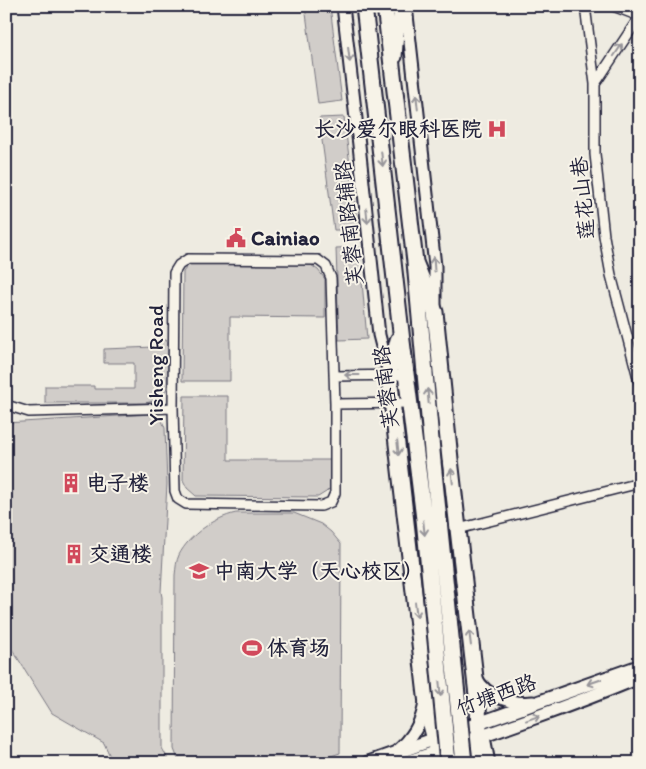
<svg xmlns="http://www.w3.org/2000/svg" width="646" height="769" viewBox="0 0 646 769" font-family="Itim,'LXGW WenKai TC',sans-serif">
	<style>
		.green { fill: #d1cdc9; stroke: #7a7882 }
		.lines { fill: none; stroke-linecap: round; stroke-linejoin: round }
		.minor-casing { stroke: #22223b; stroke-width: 12 }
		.tertiary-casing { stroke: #22223b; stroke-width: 15 }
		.secondary-casing { stroke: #22223b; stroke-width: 16 }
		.primary-casing { stroke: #22223b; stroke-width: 19 }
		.minor { stroke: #f7f3e8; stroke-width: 9 }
		.tertiary { stroke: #f7f3e8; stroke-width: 11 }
		.secondary { stroke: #f7f3e8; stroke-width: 12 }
		.primary { stroke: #f7f3e8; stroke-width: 15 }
		.primary-bridge-casing { stroke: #22223b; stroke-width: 19; stroke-linecap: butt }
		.primary-bridge { stroke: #f7f3e8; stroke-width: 15 }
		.oneway { stroke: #97959a }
		.labels { text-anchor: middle; stroke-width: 4; stroke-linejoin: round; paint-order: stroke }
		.poi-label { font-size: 21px; font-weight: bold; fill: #22223b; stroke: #f7f3e8; text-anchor: start }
		.street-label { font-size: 21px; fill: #22223b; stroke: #f7f3e8 }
	</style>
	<rect width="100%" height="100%" fill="#eeebe1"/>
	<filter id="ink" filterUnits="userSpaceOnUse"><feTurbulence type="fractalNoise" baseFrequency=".02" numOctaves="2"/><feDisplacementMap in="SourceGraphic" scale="10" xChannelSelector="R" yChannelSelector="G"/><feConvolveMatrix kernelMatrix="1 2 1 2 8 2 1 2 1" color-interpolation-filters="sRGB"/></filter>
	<g filter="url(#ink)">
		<path class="green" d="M305 6H330L342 101 318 104Z
			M344 117 358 230H334L319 118Z
			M359 247 367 339 339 340 336 248Z
			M190 263H308L318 270 325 279V318L230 317V381H182L183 272Z
			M155 340H166L168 343C168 353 168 363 168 372 168 392 166 399 145 403H45V386H94V389H134V363H104V349L155 347Z
			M184 396H228V460H331V487L326 492 318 497 196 496 187 488 183 480Z
			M151 414 161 418 165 428 167 484 161 592 162 597V748L170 763H113L104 743 52 713 12 649H6V423Z
			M236 513H294L321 524 331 532 341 544 340 753 310 763H180L179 762 174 749 175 575C176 568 176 561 179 555 189 535 214 518 236 513Z"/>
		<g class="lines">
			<defs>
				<path id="minor" d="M585 6 595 84V154L604 236 611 275 640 385
					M613 6 639 16
					M595 84 640 16
					M188 259 318 260 326 266 331 278 335 404V493L331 502 321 506 186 504 178 499 175 491 173 408 174 273 179 265Z
					M334 376 406 375
					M335 404 409 403
					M6 405 29 412 173 408
					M458 529 640 483"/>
				<path id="tertiary" d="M343 6 359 145 379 335 389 374
					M406 6 435 266V306
					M396 57 400 6
					M476 677C486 698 512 704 533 702
					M484 737 489 763
					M396 752C412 739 422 723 425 702"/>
				<path id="secondary" d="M367 763 640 666
					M404 763C483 736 563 709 640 677"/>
				<path id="primary" d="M364 6 402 341 417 462
					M385 6 415 262 433 462
					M415 262 435 312 450 459 478 704 480 763
					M398 340 389 375 428 713 441 763"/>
			</defs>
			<use href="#minor" class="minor-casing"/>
			<use href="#tertiary" class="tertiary-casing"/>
			<use href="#secondary" class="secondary-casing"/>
			<use href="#primary" class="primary-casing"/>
			<use href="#minor" class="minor"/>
			<use href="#tertiary" class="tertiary"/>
			<use href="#secondary" class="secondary"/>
			<use href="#primary" class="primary"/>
			<defs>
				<path id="primary-bridge" d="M417 462 424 519 448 763
					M433 462 464 763"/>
			</defs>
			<use href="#primary-bridge" class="primary-bridge-casing"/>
			<use href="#primary-bridge" class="primary-bridge"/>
		</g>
		<defs><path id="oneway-shaft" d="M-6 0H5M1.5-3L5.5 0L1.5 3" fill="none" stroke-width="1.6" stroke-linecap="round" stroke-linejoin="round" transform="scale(1.25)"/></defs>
		<g class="oneway">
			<use href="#oneway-shaft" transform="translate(618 50) rotate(-56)"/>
			<use href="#oneway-shaft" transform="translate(349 55) rotate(83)"/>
			<use href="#oneway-shaft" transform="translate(417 102) rotate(-96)"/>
			<use href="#oneway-shaft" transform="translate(382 159) rotate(84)"/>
			<use href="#oneway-shaft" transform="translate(367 216) rotate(84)"/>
			<use href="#oneway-shaft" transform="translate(434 264) rotate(-94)"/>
			<use href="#oneway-shaft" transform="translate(352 375) rotate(180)"/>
			<use href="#oneway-shaft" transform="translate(428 396) rotate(-95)"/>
			<use href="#oneway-shaft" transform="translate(398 448) rotate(84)"/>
			<use href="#oneway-shaft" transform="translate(452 476) rotate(-96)"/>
			<use href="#oneway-shaft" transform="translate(424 528) rotate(84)"/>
			<use href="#oneway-shaft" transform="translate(416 610) rotate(83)"/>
			<use href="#oneway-shaft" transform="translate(470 638) rotate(-97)"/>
			<use href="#oneway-shaft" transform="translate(594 682) rotate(161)"/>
			<use href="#oneway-shaft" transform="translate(440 689) rotate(85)"/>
			<use href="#oneway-shaft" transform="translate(533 718) rotate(-20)"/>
		</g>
	</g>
	<defs>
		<symbol id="hospital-bare" viewBox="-9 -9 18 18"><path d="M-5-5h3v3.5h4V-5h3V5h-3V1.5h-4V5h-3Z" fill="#d1495b" stroke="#f7f3e8" stroke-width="2.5" paint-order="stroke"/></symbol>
		<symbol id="civic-bare" viewBox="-9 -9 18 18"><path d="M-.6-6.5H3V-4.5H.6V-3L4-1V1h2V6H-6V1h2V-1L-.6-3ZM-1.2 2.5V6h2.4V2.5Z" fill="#d1495b" stroke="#f7f3e8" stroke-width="2.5" paint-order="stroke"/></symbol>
		<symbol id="building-bare" viewBox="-9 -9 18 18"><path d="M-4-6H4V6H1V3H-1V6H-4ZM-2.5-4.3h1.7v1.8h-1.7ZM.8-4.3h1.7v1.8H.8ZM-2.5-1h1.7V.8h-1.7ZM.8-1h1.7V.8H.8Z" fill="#d1495b" stroke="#f7f3e8" stroke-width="2.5" paint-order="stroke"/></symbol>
		<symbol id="university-bare" viewBox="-9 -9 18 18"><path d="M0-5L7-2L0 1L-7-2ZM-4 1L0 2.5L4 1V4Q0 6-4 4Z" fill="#d1495b" stroke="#f7f3e8" stroke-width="2.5" paint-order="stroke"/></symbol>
		<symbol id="stadium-bare" viewBox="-9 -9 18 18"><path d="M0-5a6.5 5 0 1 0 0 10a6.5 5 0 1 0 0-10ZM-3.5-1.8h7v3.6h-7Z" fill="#d1495b" stroke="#f7f3e8" stroke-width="2.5" paint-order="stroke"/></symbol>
	</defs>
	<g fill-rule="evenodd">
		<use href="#hospital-bare" x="483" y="115" width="28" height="28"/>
		<use href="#civic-bare" x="222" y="224" width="28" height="28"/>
		<use href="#building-bare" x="57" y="469" width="28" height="28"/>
		<use href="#building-bare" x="60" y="540" width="28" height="28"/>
		<use href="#university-bare" x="185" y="557" width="28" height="28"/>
		<use href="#stadium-bare" x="238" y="634" width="28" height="28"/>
	</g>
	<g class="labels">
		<g class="poi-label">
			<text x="482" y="136" text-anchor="end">长沙爱尔眼科医院</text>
			<text x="251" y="245">Cainiao</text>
			<text x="86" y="490">电子楼</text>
			<text x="89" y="561">交通楼</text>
			<text x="214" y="578">中南大学（天心校区）</text>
			<text x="267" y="655">体育场</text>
		</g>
		<g class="street-label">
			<text transform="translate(583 198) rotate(-96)" y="7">莲花山巷</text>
			<text transform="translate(349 223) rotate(-96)" y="7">芙蓉南路辅路</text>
			<text transform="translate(156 365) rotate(-90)" y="7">Yisheng Road</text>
			<text transform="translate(386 387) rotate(-97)" y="7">芙蓉南路</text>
			<text transform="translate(496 695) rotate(-20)" y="7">竹塘西路</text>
		</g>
	</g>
	<rect width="646" height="769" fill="none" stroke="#f7f3e8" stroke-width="25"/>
	<rect x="12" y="12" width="621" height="744" fill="none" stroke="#22223b" stroke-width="2" filter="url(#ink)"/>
</svg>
